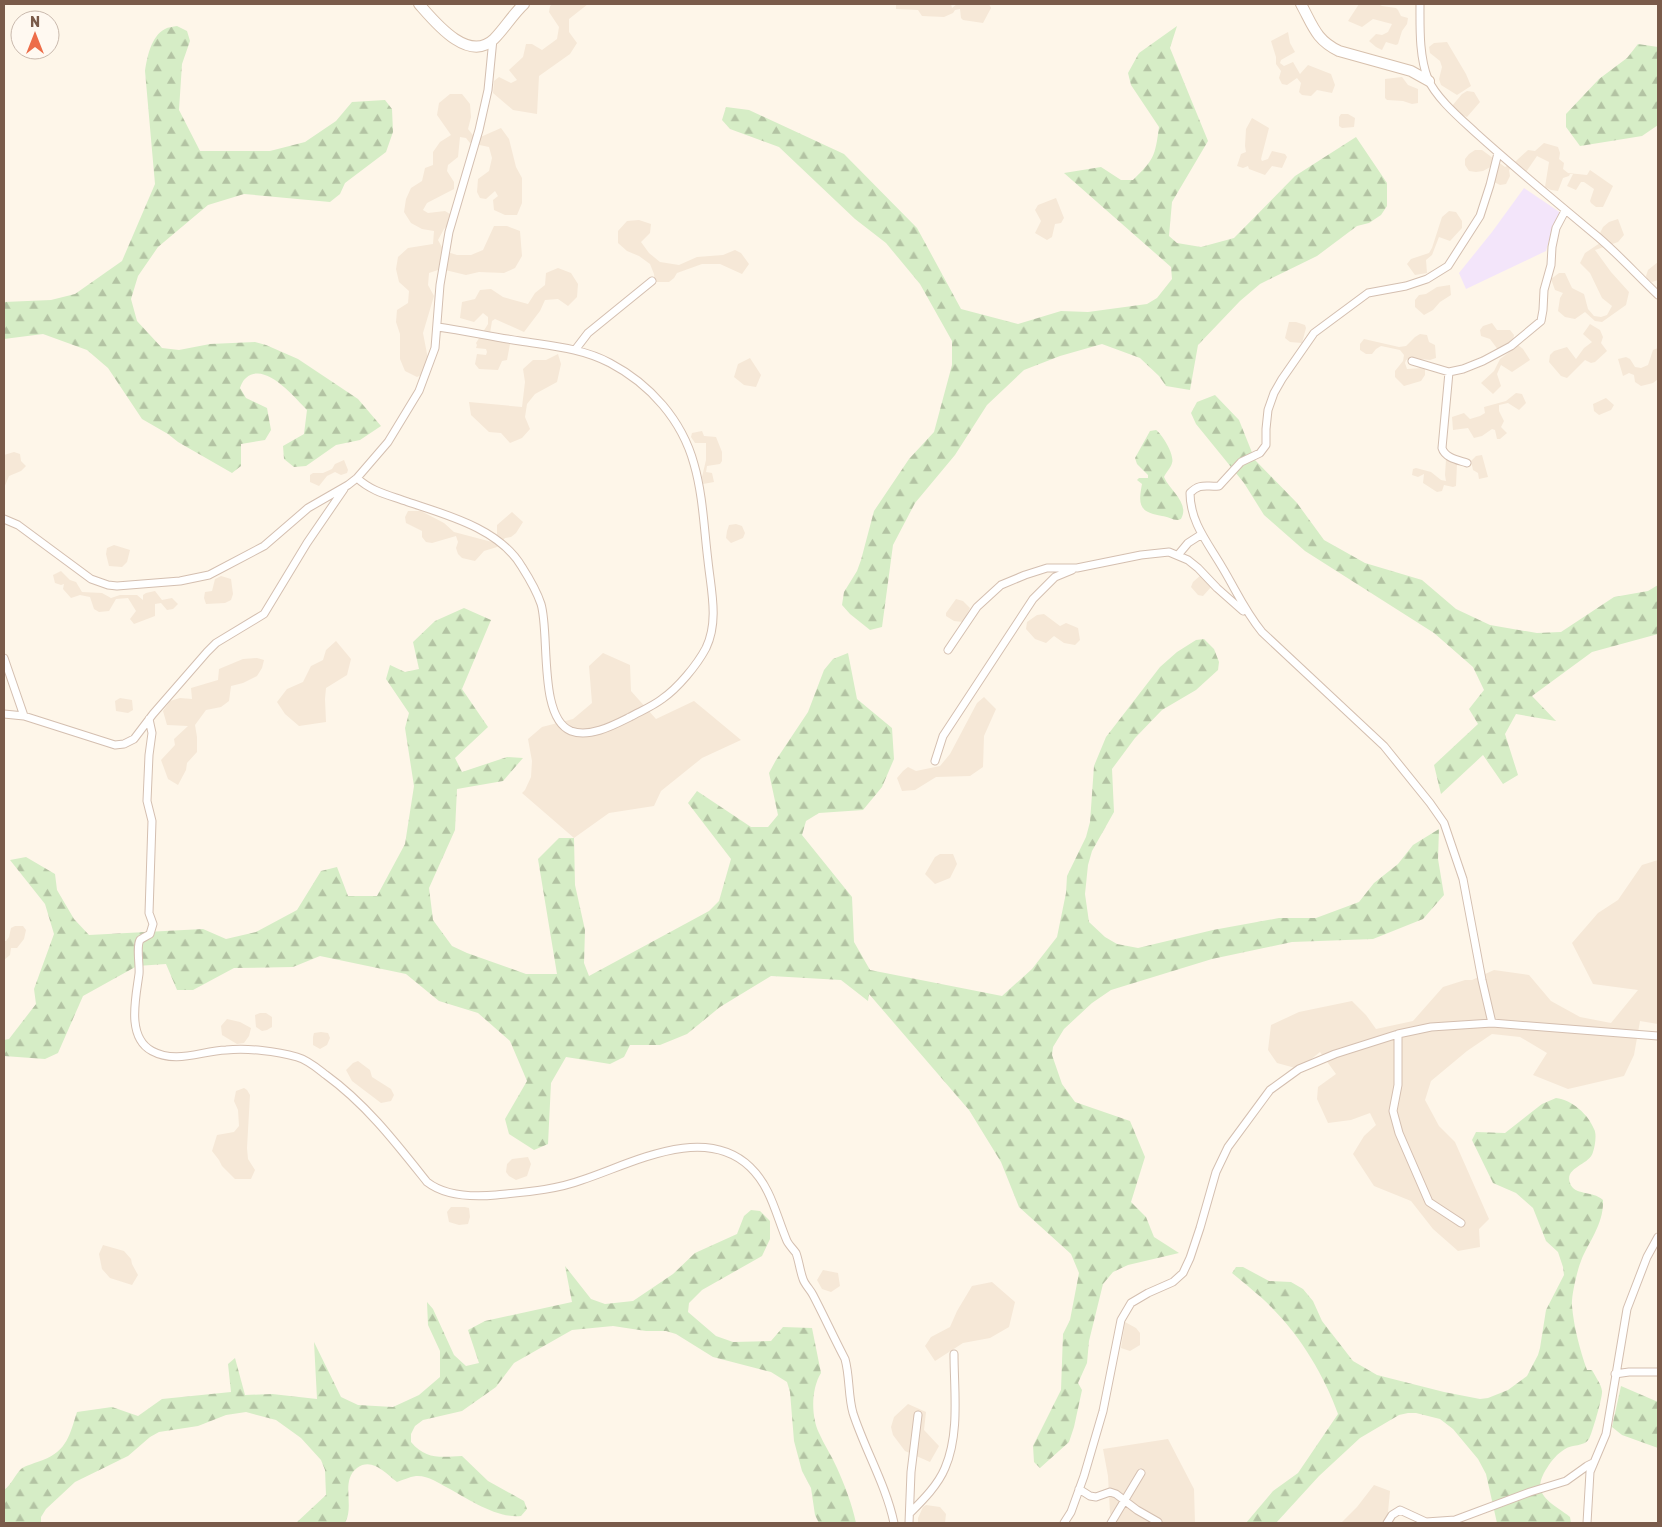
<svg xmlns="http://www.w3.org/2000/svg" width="1662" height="1527" viewBox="0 0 1662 1527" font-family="Rubik,sans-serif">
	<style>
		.residential { fill: #f6e8d7 }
		.education { fill: #f3e5fa }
		.forest { fill: url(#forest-firs) }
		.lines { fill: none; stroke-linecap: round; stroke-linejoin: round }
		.street-casing { stroke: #d4bfb0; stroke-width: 9 }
		.secondary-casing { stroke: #d7c0ad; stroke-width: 12 }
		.street { stroke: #fff; stroke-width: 7 }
		.secondary { stroke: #fff; stroke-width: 10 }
	</style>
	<defs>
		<pattern id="forest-firs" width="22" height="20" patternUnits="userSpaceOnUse" patternTransform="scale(1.25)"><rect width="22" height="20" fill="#d6edc6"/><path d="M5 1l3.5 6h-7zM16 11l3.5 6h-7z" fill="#b3c3a3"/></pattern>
	</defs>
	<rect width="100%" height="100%" fill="#fef6e9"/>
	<path class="residential" d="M553 4H588L569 19V32L577 43 570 54 539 76 537 114 513 110 493 93 494 81 499 77 511 83 517 80 509 70 523 57 526 44H532L542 50 557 39 559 27 549 12 550 6Z
		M896 4H951L952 8 957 4H989L991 8 983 23 963 20 961 18 960 9 955 10 953 13 944 17 922 16 918 10 896 9Z
		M1359 4H1378L1382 6 1396 8 1398 10 1401 16 1408 18 1407 24 1402 31 1398 44 1396 45 1386 42 1382 50 1376 47 1369 41 1376 34 1382 35 1388 32 1392 24 1373 19 1362 27 1348 21Z
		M1288 32 1290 43 1295 52 1281 60 1280 63 1284 66 1293 62 1300 74 1308 65 1331 74 1335 85 1332 93 1317 90 1311 96 1302 95 1299 92 1301 83 1297 78 1287 85 1282 84 1279 78 1281 71 1276 64V57L1271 41Z
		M1447 42 1466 74 1471 86 1457 95 1441 85 1439 79 1442 67 1440 61 1430 53 1429 47 1434 43Z
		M1402 77 1408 85 1418 89V103L1412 104 1403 101 1387 100 1385 98V79Z
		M1467 91 1474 92 1480 102 1467 117 1462 115 1452 106 1462 94Z
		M450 94H462L470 104 471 117 468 129 476 139 501 128 509 139 516 167 522 178V203L517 215H505L494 210 493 200 498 196 495 191 486 199 480 198 477 192 478 179 489 171 492 158 489 147 470 143 466 138 460 137 458 157 448 165 447 171 454 182V189L427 203 423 210 428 213 445 211 450 214V223L444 229 438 240 444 251 457 255H471L483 250 494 226H507L520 231 522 256 515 268 504 273 479 272 466 275 441 269 429 273 428 285 434 296 423 333 428 359V372L417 377 405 371 400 359V334L396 322 397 310 408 303 409 291 399 282 396 269 398 257 408 248 433 244 434 231 422 229 411 223 404 212 406 199 411 188 422 181 425 168 433 165V152L440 142 451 135 437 115 439 103Z
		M1341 114H1348L1355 118 1354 127 1342 128 1339 126V117Z
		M1252 118 1269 128 1261 159 1262 161 1268 159 1272 151 1285 154 1287 157 1282 168 1272 166 1265 175 1249 169 1248 166 1243 168 1237 166 1241 154 1246 152 1245 146 1246 129Z
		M1544 143 1558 147 1560 153 1559 159 1564 163 1563 169 1568 173 1587 175 1590 170 1613 186 1603 207H1596L1591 203 1590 201 1594 189 1584 182H1581L1576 190 1567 186 1573 174H1570L1569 176 1563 178 1558 191 1551 190 1545 187 1549 162 1537 156 1526 172 1514 165 1509 170 1510 176 1506 184 1500 185 1494 182V165L1483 171 1476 172 1469 171 1465 165V159L1469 154 1475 150H1482L1505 167 1516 161 1528 150 1535 151Z
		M1056 198 1064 218 1061 223 1055 224 1052 237 1047 240 1035 233 1041 221 1035 210 1038 205Z
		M1449 211 1456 212 1462 221V228L1450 241 1439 237 1432 255 1426 260 1427 273 1415 275 1407 264 1411 259 1429 253 1432 248 1442 217Z
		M1618 219 1624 235 1618 242 1595 250 1611 272 1629 292 1626 305 1602 322 1595 321 1585 312 1575 319 1565 317 1558 311 1560 298 1563 293 1555 290 1551 279 1559 273H1565L1572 288 1584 294 1588 309 1594 316 1601 317 1607 315 1612 306 1602 298 1590 273 1580 263 1585 253 1606 239 1600 233 1603 227 1609 222Z
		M639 220 651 224 650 233 641 242 649 253 660 262 679 265 697 257 723 255 735 250 741 253 749 264 742 274 720 264H702L677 273 674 278 669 282H655L654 274 650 264 639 256 627 251 618 243V231L627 221Z
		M1658 262V280L1652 282 1647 279 1646 276 1648 270Z
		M558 268 571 273 578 284 577 297 568 306 558 299 545 300 540 311 524 332 495 319 492 321 490 333 491 336 497 341 510 344 507 360 502 361 498 370 479 369 475 364 477 354 486 355 487 352 486 349 476 348 477 345 476 343 488 324V317L483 313 474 322 460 318 462 302 475 299 480 290 491 289 503 297 528 304 535 293 545 285 546 273Z
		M1450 285 1451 295 1440 302 1433 310 1424 315 1415 307V300L1419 295 1426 294 1437 287Z
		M1289 322H1296L1305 325 1306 328 1302 343 1290 342 1285 338Z
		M1492 323 1497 330H1510L1514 335 1513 341 1523 349 1530 360 1512 372 1501 365 1497 374 1501 386 1493 394 1481 383 1494 371 1500 359 1515 348 1512 344 1499 351 1490 339 1481 336 1480 330 1483 326Z
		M1590 324 1600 330 1603 337 1601 343 1607 351 1595 362 1591 363 1585 360 1567 378 1561 376 1549 362 1550 355 1554 351 1567 347 1576 359 1584 348 1592 342 1583 334Z
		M1420 334 1427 335 1429 342 1435 345 1436 358 1430 360 1412 358 1406 360 1405 363 1407 369 1423 368 1425 369V375L1421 381 1404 386 1395 377V371L1403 361 1404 355 1400 350 1381 346 1376 349 1372 354H1366L1360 350V344L1364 339 1399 347 1406 346 1415 337Z
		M1658 348V379L1653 383 1641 386 1635 382 1634 375 1629 373 1623 376 1618 359 1626 357 1630 359 1635 367 1641 368 1648 365 1653 350Z
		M558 354 561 364 557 382 535 394 527 404 525 417 530 429 522 438 510 443 501 433 489 432 471 415 469 402 522 407 525 382 523 369 533 360H546Z
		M750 358 761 375 756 387 744 385 734 377 738 364Z
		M1516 393 1522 394 1526 403 1519 410 1508 403 1499 405V411L1504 421 1501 427 1507 433 1500 439H1497L1495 430 1492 429 1482 436 1474 438 1468 428 1453 430 1452 417 1464 413 1470 419 1480 416 1485 413 1484 407 1506 401Z
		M1606 398 1614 405 1611 410 1599 415 1594 411 1593 404Z
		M702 431 704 436 716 437 722 452V461L720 464 707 466 706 472 712 473 714 482 703 484 702 477 706 460V443H695L691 437 692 433Z
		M14 452 20 454 21 461 26 466 21 471 9 476 4 488V455Z
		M1482 455 1488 477 1479 479 1478 473 1473 470 1471 461 1476 456Z
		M1446 459 1457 463 1456 486 1453 487 1444 485 1442 491 1437 492 1423 483 1424 474 1418 477 1412 475 1413 469 1416 468 1431 472 1441 480 1446 481 1445 475Z
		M344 460 348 470 347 473 341 475 335 472 327 476 319 486 310 482V475L313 473H323L332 469 335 464Z
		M408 511H421L444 523 454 532 492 542 497 538V525L512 512 523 522 516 533 511 537 505 538 497 547 484 551 475 561 462 558 458 554 456 548 458 542 456 536 432 543 426 542 422 537V531L406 523 405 517Z
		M736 524 742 526 745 533 743 538 731 543 726 538 727 531 729 525Z
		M114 545 130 550 127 562 122 567 109 566 106 554 107 548Z
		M61 571 70 580 76 582 82 592 102 593 111 598 120 595H137L143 600V595L146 593 155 591 162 600 172 598 178 604 173 609 167 610 161 603 155 604V616L134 624 130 619 136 611 128 598 116 599 109 611 99 612 94 609 90 597 80 595 71 598 63 589 64 584 61 585 55 583 53 575Z
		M1202 574 1212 586 1203 596 1198 595 1191 587 1193 582Z
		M221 576 231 579 233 594 231 600 225 603 206 604 204 598 205 592 212 591 215 579Z
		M956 599 963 601 970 608 963 622 954 621 946 616V613Z
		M1044 614 1060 626 1066 623 1078 628 1080 640 1075 645 1064 643 1054 636 1046 643 1035 639 1026 629 1027 622 1037 615Z
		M336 641 351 659 347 675 326 688 325 699 326 722 299 726 285 714 277 702 287 689 303 682 311 666 323 660 326 650Z
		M603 653 630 665 631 691 656 719 694 701 741 740 702 758 661 791 654 806 609 813 574 838 522 793 525 790 531 777 532 761 528 739 542 727 573 719 592 703 589 666Z
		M257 658 264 660 262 668 257 676 243 683 231 686 229 701 221 707 206 710 195 725 197 737V752L187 763 186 770 178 785 168 779 161 760 175 745 174 739 188 726 167 725 163 711 170 701 180 698 192 699 191 688 218 680 219 669 243 659Z
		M984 697 996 709 984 736 983 767 970 776 936 777 915 790 902 791 897 778 903 771 908 767 916 771 940 766 950 754 977 703Z
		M120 698 132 700 133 710 128 713 116 711 115 701Z
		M940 854H953L957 864 950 878 935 884 925 874 935 857Z
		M1658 860V921L1657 924 1658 928V1024L1640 1021 1634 1055 1624 1076 1568 1089 1533 1075 1547 1053 1520 1037 1492 1034 1467 1051 1431 1081 1425 1100 1439 1126 1455 1142 1489 1219 1479 1229 1480 1247 1458 1251 1433 1229 1411 1201 1374 1186 1353 1154 1364 1136 1376 1125 1370 1113 1351 1120 1328 1123 1317 1099 1318 1087 1336 1074 1320 1052 1299 1069 1277 1063 1268 1050 1271 1025 1299 1012 1352 1001 1366 1015 1376 1029 1413 1021 1443 987 1465 980H1472L1494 970 1529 975 1551 1001 1580 1017 1611 1023 1638 990 1593 984 1572 943 1598 913 1618 900 1642 865Z
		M15 926H23L26 930 24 939 17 948H11L10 955 4 960V941H6L9 937 11 928Z
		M260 1013H266L272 1017V1027L267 1030 262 1031 256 1027 255 1015Z
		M227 1019 240 1022 251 1028 249 1036 244 1043 237 1044 222 1035 221 1026Z
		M321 1032 328 1033 330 1038 327 1045 320 1049 313 1045V1037L314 1033Z
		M358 1061 370 1070 372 1077 391 1089 394 1095 391 1101 381 1103 352 1081 346 1070 353 1063Z
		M244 1088 247 1090 250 1095 247 1148 248 1159 255 1170 251 1179H235L222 1166 219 1160 212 1151 217 1135 234 1132 239 1126 238 1110 234 1101 236 1091Z
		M528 1157 531 1164 527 1176 516 1180 509 1176 506 1172 507 1164 512 1159Z
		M451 1207H465L469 1208 470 1217 468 1224 459 1225 449 1222 447 1212Z
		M103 1245 124 1251 131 1259 132 1264 138 1275 132 1285 110 1278 102 1269 99 1254Z
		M823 1270 838 1273 840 1286 831 1292 822 1289 817 1280Z
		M992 1282 1015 1302 1009 1327 990 1338 963 1343 935 1361 925 1346 931 1337 950 1327 957 1311 972 1286Z
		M1125 1322 1136 1328 1140 1333V1345L1130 1351 1121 1348Z
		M908 1404 926 1412 924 1430 939 1446 930 1462 905 1451 893 1435 891 1427 894 1417Z
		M1168 1439 1194 1489 1195 1523H1114L1110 1513 1108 1476 1103 1449Z
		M1374 1485 1390 1491 1387 1523H1341L1357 1507Z
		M926 1505 940 1507 946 1514 945 1523H918V1518L923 1507Z"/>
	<path class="education" d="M1524 188 1561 213 1553 227 1546 251 1466 289 1459 273 1492 232Z"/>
	<path class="forest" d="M177 26 187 31 190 41 182 64 179 110 200 151H270L305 142 336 121 352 102 385 100 392 109 393 132 386 152 345 183 340 194 330 202 244 194 208 205 158 247 138 276 131 299 137 321 162 348 179 350 210 344 255 342 266 345 298 359 358 399 381 426 360 440 336 445 306 466 294 467 284 459 283 446 304 434 307 410C294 397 265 361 246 378 243 380 241 385 240 388L246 398 267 408 271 430 265 440 241 444V466L232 473 178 442 168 434 142 419 108 368 87 350 43 334 4 339V302L51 300 75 294 122 261 155 184 145 71C147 58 151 36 165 29 168 27 173 27 177 26Z
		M1177 26 1170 48 1208 141 1172 202 1169 236 1177 243 1201 247 1234 238 1295 176 1356 137 1387 183V206L1381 215 1369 223 1357 226 1317 256 1260 284 1240 301 1198 345 1190 390 1166 386 1159 376 1140 358 1102 344 1060 356 1024 370 987 405 955 455 915 503 893 545 882 627 870 630 850 614 842 605 844 592 857 571 861 560 874 511 909 459 934 432 952 365V341L920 284 886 243 855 219 779 147 730 129 722 120 726 107 749 110 844 154 917 228 961 309 1018 324 1061 311 1088 312 1147 304 1157 298 1172 279 1171 267 1064 173 1101 167 1121 180H1133C1154 159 1155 157 1159 127L1131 85 1128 73 1139 53Z
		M1638 44 1658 47V125L1642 136 1580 146 1566 127V114L1599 79 1627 58Z
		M1215 395 1239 420 1255 460 1297 503 1324 540 1365 563 1422 580 1456 609 1490 625 1537 633 1561 632 1614 597 1648 591 1658 585V634L1592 652 1532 696 1556 721 1516 714 1505 734 1518 775 1503 784 1483 755 1441 794 1434 765 1478 724 1469 709 1484 690 1473 667 1434 633 1305 551 1264 515 1244 483 1196 424 1191 413 1197 402Z
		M1156 430C1162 434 1175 455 1172 463 1171 468 1166 472 1164 477 1170 491 1190 503 1181 519L1178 520C1172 520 1167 516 1162 516 1139 512 1138 505 1142 484L1137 480 1139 478H1148V475L1137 464 1135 458 1150 431Z
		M464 608 491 620 462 689 488 727 455 758 462 772 507 757 523 758 503 781 457 789 455 830 429 888 433 920 452 946 467 953 526 974H557L538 859 559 838H574L575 885 585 930 584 963 589 976 709 911 719 901 731 859 688 803 697 791 751 827H768L778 815 769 773 776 760 808 712 824 670 833 659 848 653 857 699 892 728 894 759 882 787 863 810 819 813 806 821 802 835 852 897 854 942 870 970 1002 996 1032 969 1057 937 1066 893 1067 876 1086 837 1090 822 1094 766 1106 737 1160 667 1177 652 1196 640 1204 639 1214 649 1219 662 1218 670 1196 690 1162 710 1135 738 1112 769 1114 812 1092 851 1088 865 1085 894 1089 922 1105 937 1117 944 1138 948 1213 930 1279 918H1316L1359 902 1374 883 1398 864 1413 845 1439 829 1438 859 1444 895 1423 919 1373 939 1292 942 1212 959 1111 990 1092 1003 1064 1029 1053 1047 1052 1055 1062 1084 1075 1102 1130 1121 1145 1157 1131 1202 1146 1217 1154 1237 1179 1253 1128 1265 1113 1272 1103 1284 1089 1341 1087 1363 1078 1383 1082 1390 1074 1427 1069 1442 1040 1468 1034 1462 1033 1446 1061 1390 1063 1334 1070 1320 1079 1273 1071 1254 1019 1207 1001 1162 969 1110 869 994 868 1001 841 980 771 976 720 1007 687 1034 660 1045H630L624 1057 610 1064 566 1057 551 1083 548 1144 534 1150 509 1134 505 1119 527 1081 510 1041 478 1013 439 1001 406 974 320 956 293 967 234 968 193 990H177L166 964 137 966 83 996 58 1053 45 1059 4 1056V1040L9 1039 36 1004 34 989 54 934 45 904 10 860 26 857 55 874 57 890 74 919 89 935 203 929 226 939 256 932 297 910 321 871 337 867 348 896H377L405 844 414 786 405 728 409 713 386 679 390 665 405 672 419 669 413 642 435 621Z
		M1556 1098C1572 1100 1588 1114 1594 1129 1597 1134 1595 1146 1593 1152 1590 1165 1564 1167 1570 1183 1574 1196 1592 1190 1603 1200 1604 1224 1589 1241 1581 1261 1577 1271 1571 1297 1572 1306 1574 1328 1580 1350 1587 1370H1592C1595 1376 1601 1384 1602 1391 1603 1396 1592 1434 1589 1439 1584 1447 1572 1444 1565 1449 1557 1454 1552 1460 1547 1468 1529 1495 1551 1502 1570 1517L1571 1523H1497L1486 1474 1478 1459 1453 1429 1440 1419 1416 1413H1408L1399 1415 1360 1438 1319 1476 1276 1523H1246L1273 1491 1298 1473 1338 1414C1325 1377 1301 1337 1273 1309 1261 1296 1246 1285 1232 1273L1236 1267H1243L1269 1281 1291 1282 1303 1289 1313 1301 1322 1321 1353 1361 1377 1375 1444 1392 1480 1399 1488 1398 1508 1390 1527 1376 1538 1355 1540 1348 1546 1310 1564 1275 1563 1267 1558 1252 1546 1241 1533 1208 1516 1193 1493 1183 1472 1140 1476 1132 1505 1133 1542 1104Z
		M751 1210 760 1211 770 1221V1239L762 1256 702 1290 689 1303 688 1312 716 1336 733 1342 771 1341 783 1327 812 1328 821 1373C811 1389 811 1416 819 1433 824 1445 832 1456 837 1468 845 1486 852 1504 856 1523H819L815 1515 811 1488 802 1471 794 1441 790 1392 787 1382 771 1372 713 1357 676 1334 666 1331H646L613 1326 572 1330 514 1363 496 1387 462 1411 423 1420 415 1426 411 1434V1442C426 1460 441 1457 462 1456L488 1481 524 1501 527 1509 521 1516C498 1519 468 1499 448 1488 439 1483 427 1475 416 1476 409 1477 403 1480 397 1482 385 1473 372 1457 357 1468 340 1481 355 1506 345 1523H296L326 1495 325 1470 321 1460 301 1438 276 1420 246 1412 226 1415 198 1426 159 1432 150 1437 128 1456 75 1482 46 1509 41 1517V1523H4V1490C12 1484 14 1476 21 1469 26 1465 36 1463 43 1460 67 1451 70 1434 77 1412L112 1407 138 1416 162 1399 231 1392 228 1364 235 1358 245 1395 272 1394 317 1399 314 1342 341 1397 358 1405 393 1407 419 1395 440 1377V1351L428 1325 427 1302 433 1309 454 1355 466 1366 479 1363 468 1330 485 1321 572 1302 565 1266 591 1299 605 1304 633 1301 673 1274 695 1253 737 1234 744 1216Z
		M1621 1386 1658 1402V1448L1622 1435 1612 1427Z"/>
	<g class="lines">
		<defs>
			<path id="street" d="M1420 4C1420 28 1419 56 1428 79 1436 98 1461 119 1476 133 1516 169 1557 203 1598 237 1619 255 1638 276 1658 295
				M575 350 588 333 652 281
				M1412 361 1449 372 1463 369 1483 361 1511 346 1541 321 1543 310 1544 290 1551 265 1552 247 1556 228 1565 211
				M1449 372 1442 448C1445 458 1458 460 1467 463
				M357 478C372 492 389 495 408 502 447 515 500 529 522 567 529 578 537 592 541 604 550 633 538 718 571 731 590 738 614 725 630 717 641 711 653 706 662 699 678 688 697 665 706 648 719 621 711 590 708 561 704 529 703 495 694 464 682 420 650 384 610 363 582 348 551 346 520 341 493 337 466 331 438 327
				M4 519 18 525 91 579 108 585 117 586 180 581 209 575 264 546 308 508 348 485 357 478 388 442 419 391 435 348 440 285 449 232 479 130 488 90 493 39
				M1178 555 1188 543 1202 534
				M948 650 977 607 1001 585 1025 575 1047 568H1077L1141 555 1169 552 1188 560 1198 568 1217 588 1243 611
				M4 658 24 716
				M4 714 24 716 115 745 124 744 134 739 153 714 207 652 216 643 264 614 307 543 344 489
				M149 719 152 733 149 755 147 801 152 821 149 913 153 924 150 934C147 936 142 938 140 940 136 946 140 966 139 974 136 997 126 1037 152 1051 176 1064 201 1051 226 1050 248 1048 276 1051 297 1057 308 1060 317 1068 326 1075 366 1104 396 1143 427 1182 445 1196 474 1197 496 1195 525 1192 555 1190 582 1180 631 1164 704 1123 750 1167 771 1187 776 1215 787 1241 789 1245 793 1249 796 1253 799 1261 800 1271 803 1279 805 1285 810 1289 813 1295 824 1316 834 1338 845 1359 850 1377 848 1396 853 1413 865 1450 886 1485 894 1523
				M935 761 943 736 1033 599 1055 577 1072 570
				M1492 1023 1482 980 1463 879 1444 823 1430 803 1384 746 1262 632C1244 610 1236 590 1222 567 1208 543 1190 522 1190 493 1200 483 1205 487 1219 486L1241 462 1260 453 1266 445V429L1268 410 1274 393 1282 379 1314 333 1368 293 1406 286 1427 279 1448 266 1480 216 1490 185 1498 153
				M1398 1034V1085L1393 1111 1399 1133 1429 1202 1461 1223
				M1615 1374 1629 1372H1658
				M1079 1489 1090 1496 1096 1497 1110 1492 1116 1494 1137 1510 1158 1522
				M910 1513C923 1500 938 1485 945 1468 960 1433 954 1390 954 1354
				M909 1523 911 1472 918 1415
				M1064 1523 1071 1512 1084 1476 1103 1411 1121 1320 1131 1303 1148 1293 1173 1282 1183 1273 1190 1258 1200 1228 1216 1172 1228 1147 1270 1090 1299 1069 1335 1054 1398 1034 1431 1027 1492 1023 1658 1036
				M1111 1523 1141 1473
				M1387 1523 1392 1515 1400 1510 1426 1522 1455 1520 1530 1492 1566 1481 1587 1466 1593 1463
				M1587 1523 1590 1472 1606 1434 1627 1309 1647 1257 1658 1237"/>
			<path id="secondary" d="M419 4C434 21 468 64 494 39 505 28 513 14 524 4
				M1301 4C1313 26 1316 40 1339 51L1411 71 1429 81"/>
		</defs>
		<use href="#street" class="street-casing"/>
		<use href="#secondary" class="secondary-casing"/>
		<use href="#street" class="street"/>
		<use href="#secondary" class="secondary"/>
	</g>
	<rect width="1662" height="1527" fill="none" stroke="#7a5b4a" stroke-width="10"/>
	<g transform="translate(35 35)"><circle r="24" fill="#fff9f1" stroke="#cabaae"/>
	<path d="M0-4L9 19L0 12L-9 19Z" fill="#ed6d49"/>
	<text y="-8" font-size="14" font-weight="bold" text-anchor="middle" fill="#7a5b4a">N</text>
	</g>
</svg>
